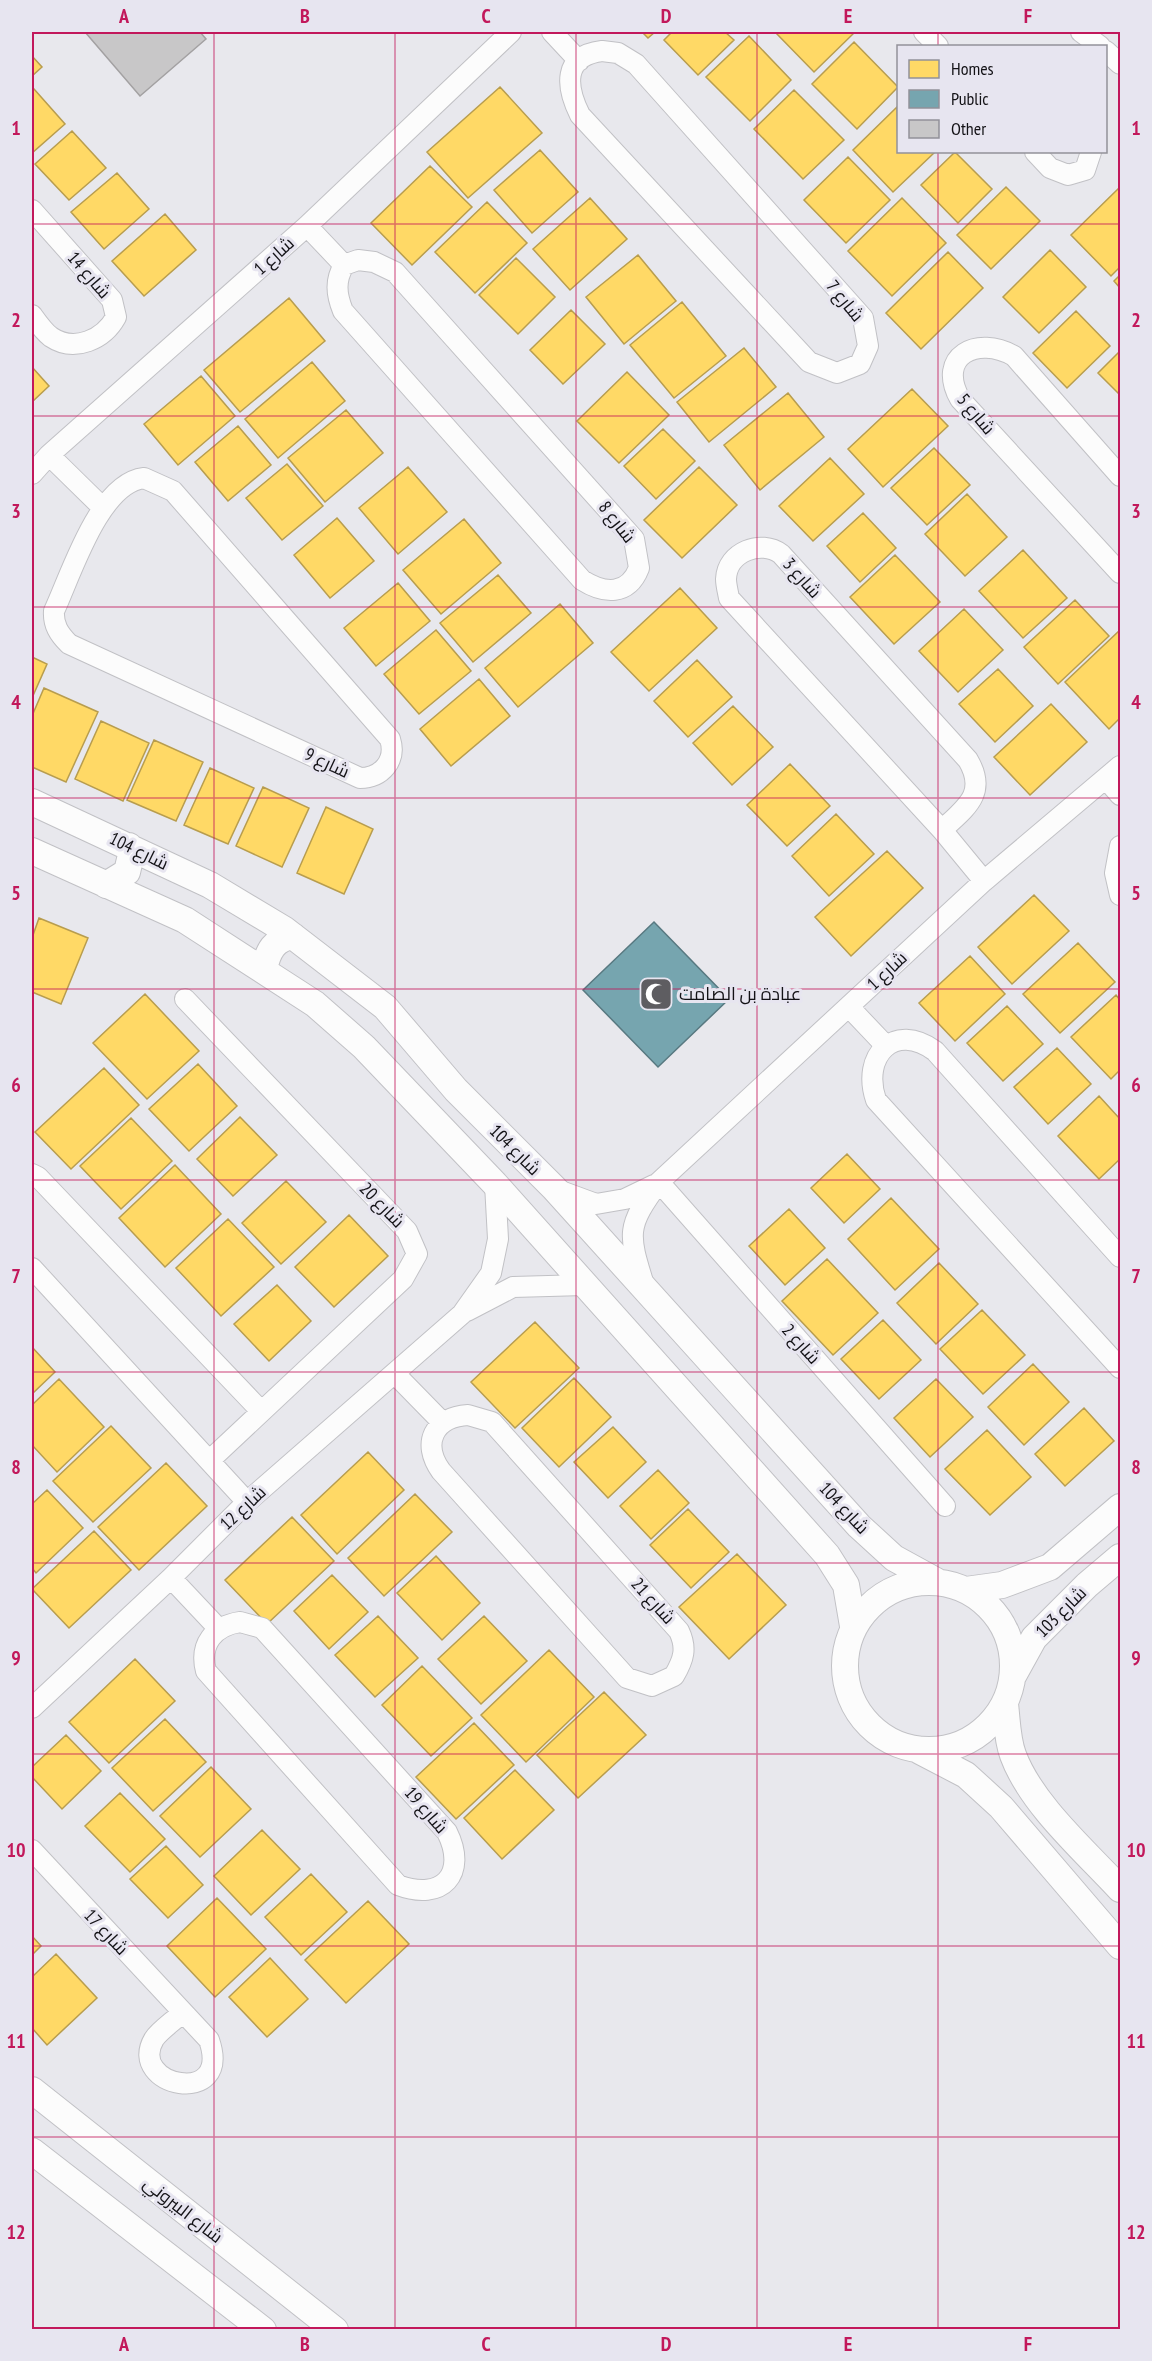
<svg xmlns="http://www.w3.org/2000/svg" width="1152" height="2361" viewBox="0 0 1152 2361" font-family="'PT Sans Narrow',Cairo,sans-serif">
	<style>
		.homes { fill: #ffd966; stroke: #b89d4e; stroke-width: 1.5 }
		.public { fill: #76a5af; stroke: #587981; stroke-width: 1.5 }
		.building { fill: #c8c7c8; stroke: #a3a1a2; stroke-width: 1.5 }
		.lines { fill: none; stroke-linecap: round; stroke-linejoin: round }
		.minor-casing { stroke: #c1c1c5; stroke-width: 22 }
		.tertiary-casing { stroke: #c1c1c5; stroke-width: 28 }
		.minor { stroke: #fcfcfc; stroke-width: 20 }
		.tertiary { stroke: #fcfcfc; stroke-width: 26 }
		.grid { fill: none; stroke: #c2185b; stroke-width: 1.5; stroke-opacity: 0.55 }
		.labels { text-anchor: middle; stroke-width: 6; stroke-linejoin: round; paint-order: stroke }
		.street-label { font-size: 18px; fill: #131216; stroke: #e7e5f0 }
		.poi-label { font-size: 18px; fill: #131216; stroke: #e7e5f0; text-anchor: start }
		.neatline { fill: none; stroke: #c2185b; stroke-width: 2 }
		.grid-label { font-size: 20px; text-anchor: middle; font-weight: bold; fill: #c2185b }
	</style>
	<rect width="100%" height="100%" fill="#e8e8ed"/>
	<path class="homes" d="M642 32H655L648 38Z
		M672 32H725L734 40 698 75 664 40Z
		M775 32H852L854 33 814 72Z
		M749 36 791 80 750 121 706 77Z
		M854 42 898 87 857 129 812 84Z
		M32 56 42 67 32 76Z
		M500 87 542 133 468 198 427 152Z
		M34 89 65 124 32 153V91Z
		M794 90 844 140 803 179 754 129Z
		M897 107 898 152H935L893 192 853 150Z
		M72 131 106 168 69 200 35 164Z
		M540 150 578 192 532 233 494 190Z
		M955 152 992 189 958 223 921 185Z
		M848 157 890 200 846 243 804 200Z
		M430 166 472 207 412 265 371 223Z
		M117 173 149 209 104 249 71 212Z
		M1006 187 1040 221 991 269 957 235Z
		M1120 187V267L1111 276 1071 235Z
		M590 198 627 239 570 290 533 249Z
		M902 198 946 243 892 296 848 251Z
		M487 202 527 243 475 293 435 252Z
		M165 214 196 250 144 296 112 261Z
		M1050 250 1086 287 1039 333 1003 297Z
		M948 252 983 288 921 349 886 313Z
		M638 255 676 301 624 344 586 297Z
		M516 258 555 297 518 334 479 295Z
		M1120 275V288L1114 281Z
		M289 298 325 341 240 412 204 370Z
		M682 302 726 356 674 398 630 345Z
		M571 310 605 344 563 384 530 350Z
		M1076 311 1110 346 1067 388 1033 353Z
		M744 348 776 387 709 442 677 402Z
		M1120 351V395L1098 373Z
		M312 362 345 401 278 458 245 419Z
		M32 367 49 386 32 402Z
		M627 372 669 415 619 463 577 421Z
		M201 376 235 416 178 465 144 424Z
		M912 389 948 426 883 487 848 449Z
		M788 393 824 437 760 490 724 445Z
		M346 410 383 453 325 502 288 458Z
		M238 426 271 465 228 501 195 462Z
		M663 429 695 461 656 499 624 466Z
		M934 448 970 485 927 525 891 488Z
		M830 458 864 494 813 541 779 506Z
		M287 464 323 506 282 540 246 498Z
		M408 467 447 512 398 554 359 508Z
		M699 467 737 505 682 558 644 520Z
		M967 494 1007 537 965 576 925 534Z
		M863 513 896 548 860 582 827 546Z
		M337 518 374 561 330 598 294 555Z
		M464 519 501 563 441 614 403 570Z
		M1023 550 1067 598 1023 638 979 591Z
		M895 555 940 602 894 644 850 597Z
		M498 575 531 613 473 662 440 623Z
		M398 583 430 621 376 666 344 628Z
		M680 588 717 628 649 691 611 652Z
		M1075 600 1109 636 1058 684 1024 647Z
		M560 604 593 643 518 707 485 668Z
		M964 609 1003 650 958 692 919 651Z
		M436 630 471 671 419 714 384 674Z
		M1120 630V718L1109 729 1065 682Z
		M32 657 47 664 32 698Z
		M697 660 732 697 688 737 654 701Z
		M998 669 1033 706 995 742 959 704Z
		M479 679 510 716 451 766 420 729Z
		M44 688 98 712 66 782 32 767V716Z
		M1051 704 1087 742 1030 795 994 757Z
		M733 706 773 747 732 785 693 743Z
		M101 721 149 743 123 801 75 779Z
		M154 740 203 762 176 821 127 800Z
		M790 764 830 806 787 846 747 805Z
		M210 768 254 788 228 844 184 825Z
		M263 787 309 808 282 867 236 846Z
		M326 807 373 829 344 894 297 873Z
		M836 814 874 854 829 896 792 856Z
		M887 851 923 888 851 956 815 917Z
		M1034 895 1069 931 1012 984 978 947Z
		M39 918 88 938 61 1004 32 992V938Z
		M1078 943 1115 982 1060 1033 1023 994Z
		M970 956 1005 994 955 1041 919 1003Z
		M145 994 199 1051 147 1099 93 1043Z
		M1116 995 1120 1000V1070L1111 1079 1071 1037Z
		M1007 1006 1043 1044 1003 1081 967 1043Z
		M1057 1048 1091 1084 1048 1124 1014 1087Z
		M198 1064 237 1106 189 1151 149 1109Z
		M104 1068 139 1105 71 1169 35 1132Z
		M1099 1096 1120 1119V1159L1099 1179 1058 1136Z
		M240 1117 277 1155 233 1196 197 1159Z
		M131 1118 172 1161 121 1209 80 1166Z
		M847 1154 880 1189 844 1223 811 1188Z
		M175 1165 221 1214 165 1267 119 1218Z
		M286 1181 326 1222 281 1264 242 1223Z
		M891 1198 939 1249 895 1290 848 1239Z
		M789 1209 825 1248 785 1285 749 1246Z
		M349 1215 388 1256 334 1307 295 1267Z
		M228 1219 274 1267 221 1316 176 1268Z
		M827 1259 878 1313 833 1355 782 1301Z
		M939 1263 978 1304 936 1344 897 1303Z
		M277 1285 311 1321 269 1361 234 1324Z
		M982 1310 1025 1355 983 1394 940 1349Z
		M883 1320 921 1360 879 1399 841 1359Z
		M535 1322 579 1368 515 1428 471 1382Z
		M32 1347 55 1372 32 1394Z
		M1033 1364 1069 1402 1024 1445 988 1407Z
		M574 1378 611 1417 559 1467 522 1428Z
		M59 1379 104 1427 57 1472 32 1445V1405Z
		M936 1379 973 1417 930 1457 894 1418Z
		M1084 1408 1114 1441 1065 1486 1035 1454Z
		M111 1426 151 1468 93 1522 53 1481Z
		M613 1427 646 1462 608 1498 574 1462Z
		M987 1430 1031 1477 990 1515 945 1469Z
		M368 1452 404 1490 337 1554 301 1515Z
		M166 1463 207 1506 139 1570 98 1527Z
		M658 1470 689 1503 651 1539 620 1506Z
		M47 1490 83 1528 36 1573 32 1568V1504Z
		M415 1494 452 1532 384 1596 348 1558Z
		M688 1509 729 1552 691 1588 650 1545Z
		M292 1517 334 1561 267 1624 225 1580Z
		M94 1531 131 1570 69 1628 32 1589Z
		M737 1554 786 1605 729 1659 679 1607Z
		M436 1556 480 1603 442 1640 397 1593Z
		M332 1575 368 1612 329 1649 294 1611Z
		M378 1616 418 1658 375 1697 335 1655Z
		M484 1616 527 1661 481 1704 438 1659Z
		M549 1650 594 1697 526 1762 481 1715Z
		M135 1659 175 1701 109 1763 69 1722Z
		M422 1666 472 1718 431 1756 382 1705Z
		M604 1692 646 1735 578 1798 537 1755Z
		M165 1719 206 1762 153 1811 112 1768Z
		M474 1723 514 1765 456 1819 416 1777Z
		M66 1735 101 1771 62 1809 32 1777V1767Z
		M211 1767 251 1809 200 1857 160 1816Z
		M515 1770 554 1810 502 1859 464 1818Z
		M120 1793 165 1839 130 1872 85 1826Z
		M262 1830 300 1869 251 1915 214 1876Z
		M166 1846 203 1885 168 1918 130 1879Z
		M311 1874 347 1912 301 1955 265 1917Z
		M217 1898 266 1949 215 1997 167 1946Z
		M368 1901 409 1944 346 2003 305 1960Z
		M32 1936 41 1946 32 1955Z
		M56 1954 97 1998 47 2045 32 2028V1977Z
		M270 1958 308 1999 267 2037 229 1997Z"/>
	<path class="public" d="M654 922 729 999 658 1067 583 990Z"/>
	<path class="building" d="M85 32H200L206 39 140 96Z"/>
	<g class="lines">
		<defs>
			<path id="minor" d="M552 32 579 61
				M924 32 938 46
				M1081 32 1100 46
				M602 51 618 53 636 64 863 318 868 346 860 364 837 373 809 362 580 115C566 87 562 56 602 51Z
				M1106 51 1120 64
				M1035 152 1050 168 1068 175 1085 170 1091 152
				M32 210 112 300 116 317C104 339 75 353 51 337 44 332 37 322 32 315
				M307 226 344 265
				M358 260 374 262 395 272 634 539 639 568C628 596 604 594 582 580L343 311C336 294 335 280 344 265Z
				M49 455 102 507
				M32 474 49 455 307 226 511 32
				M1120 476 1014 356C977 335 936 356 960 399L1120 573
				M144 478 173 491 390 739C397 761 381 778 360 778L69 644C59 634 53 625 54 611 71 575 99 483 144 478Z
				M1107 780 1120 795
				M942 830C965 808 988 794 968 760L781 554C761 539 727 552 726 579 726 585 728 592 729 598L942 830 984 881
				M1120 846 1115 873 1120 895
				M185 999 407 1231 417 1254 403 1279 210 1460
				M849 1007 886 1046
				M32 1174 38 1177 261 1411
				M659 1182 945 1506
				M558 1190 596 1204 625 1199 654 1185
				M1120 1257 935 1051C894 1021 861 1056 876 1100L1120 1368
				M32 1268 247 1502
				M644 1285C628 1233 626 1227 659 1182L984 881 1120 766
				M467 1311 513 1287 584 1285
				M395 1374 442 1422
				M468 1415 492 1422 679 1631C687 1648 684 1659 674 1676L652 1686 627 1678 441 1471C421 1443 434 1417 468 1415Z
				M171 1578 218 1628
				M240 1622 262 1628 447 1832C468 1874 442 1902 398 1885L206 1671C199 1644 214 1626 240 1622Z
				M32 1708 171 1578 247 1502 462 1314 491 1273 498 1239 495 1184
				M32 1850 209 2040C233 2109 126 2086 154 2039 160 2030 174 2021 182 2013"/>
			<path id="tertiary" d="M32 802 210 885 285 930 385 1007 456 1090 554 1188 859 1526 894 1558 936 1581
				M32 851 185 920 315 1004 364 1047 495 1184 827 1555 846 1585 853 1626
				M106 885 127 872 131 855 129 846
				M264 969C268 951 274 939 293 936
				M845 1666a84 84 0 1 1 168 0a84 84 0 1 1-168 0Z
				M966 1590 1002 1585 1050 1567 1120 1507
				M1013 1676 1034 1638 1087 1585 1120 1557
				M1005 1704C1007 1720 1007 1739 1013 1755 1031 1804 1085 1851 1120 1889
				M920 1751 966 1775 1001 1807 1120 1946
				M32 2090 335 2330
				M32 2151 263 2330"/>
		</defs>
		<use href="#minor" class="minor-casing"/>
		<use href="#tertiary" class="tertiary-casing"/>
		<use href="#minor" class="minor"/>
		<use href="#tertiary" class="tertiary"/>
	</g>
	<path class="grid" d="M214 32V2330M395 32V2330M576 32V2330M757 32V2330M938 32V46M938 152V2330M32 224H1120M32 416H1120M32 607H1120M32 798H1120M32 989H1120M32 1180H1120M32 1372H1120M32 1563H1120M32 1754H1120M32 1946H1120M32 2137H1120"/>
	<defs>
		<symbol id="mosque-square" viewBox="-11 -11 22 22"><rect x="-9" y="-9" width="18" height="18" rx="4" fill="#5e5d61" stroke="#e7e5f0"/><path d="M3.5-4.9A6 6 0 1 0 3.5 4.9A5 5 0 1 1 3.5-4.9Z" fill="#fff"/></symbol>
	</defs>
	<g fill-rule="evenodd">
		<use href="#mosque-square" x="637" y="975" width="38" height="38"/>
	</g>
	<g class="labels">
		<g class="street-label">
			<text transform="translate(274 256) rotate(-42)" y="6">شارع 1</text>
			<text transform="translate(89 275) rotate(49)" y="6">شارع 14</text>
			<text transform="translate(845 301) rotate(51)" y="6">شارع 7</text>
			<text transform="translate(976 414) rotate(50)" y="6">شارع 5</text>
			<text transform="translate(617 522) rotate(52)" y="6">شارع 8</text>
			<text transform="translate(802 578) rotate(48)" y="6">شارع 3</text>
			<text transform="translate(327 763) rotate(25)" y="6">شارع 9</text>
			<text transform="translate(139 851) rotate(26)" y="6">شارع 104</text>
			<text transform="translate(887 971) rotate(-43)" y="6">شارع 1</text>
			<text transform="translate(515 1150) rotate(45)" y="6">شارع 104</text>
			<text transform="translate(382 1205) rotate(46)" y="6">شارع 20</text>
			<text transform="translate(801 1344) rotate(48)" y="6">شارع 2</text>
			<text transform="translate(243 1508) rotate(-43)" y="6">شارع 12</text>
			<text transform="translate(844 1508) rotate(47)" y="6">شارع 104</text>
			<text transform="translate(653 1601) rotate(48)" y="6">شارع 21</text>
			<text transform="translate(1061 1612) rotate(-45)" y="6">شارع 103</text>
			<text transform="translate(426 1810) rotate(49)" y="6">شارع 19</text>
			<text transform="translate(106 1932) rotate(47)" y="6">شارع 17</text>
			<text transform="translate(183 2210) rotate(38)" y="6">شارع البيروني</text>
		</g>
		<g class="poi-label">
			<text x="679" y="1000">عبادة بن الصامت</text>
		</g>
	</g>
	<rect width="1152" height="2361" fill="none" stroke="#e7e5f0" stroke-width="66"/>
	<rect x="897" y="45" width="210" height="108" fill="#e7e5f0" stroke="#929199" stroke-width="1.5"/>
	<rect x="909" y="60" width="30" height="18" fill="#ffd966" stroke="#929199" stroke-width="1.5"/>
	<text x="951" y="75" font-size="18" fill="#131216">Homes</text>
	<rect x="909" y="90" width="30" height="18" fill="#76a5af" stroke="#929199" stroke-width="1.5"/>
	<text x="951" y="105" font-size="18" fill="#131216">Public</text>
	<rect x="909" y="120" width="30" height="18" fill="#c8c7c8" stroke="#929199" stroke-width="1.5"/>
	<text x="951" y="135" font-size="18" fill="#131216">Other</text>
	<rect x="33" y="33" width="1086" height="2295" class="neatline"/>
	<g class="grid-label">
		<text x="124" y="23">A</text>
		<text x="305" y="23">B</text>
		<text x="486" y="23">C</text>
		<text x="666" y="23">D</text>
		<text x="848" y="23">E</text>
		<text x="1028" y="23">F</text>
		<text x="16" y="135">1</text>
		<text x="1136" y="135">1</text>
		<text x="16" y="327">2</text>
		<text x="1136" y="327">2</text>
		<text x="16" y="518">3</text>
		<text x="1136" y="518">3</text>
		<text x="16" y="709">4</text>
		<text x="1136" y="709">4</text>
		<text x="16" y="900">5</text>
		<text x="1136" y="900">5</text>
		<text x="16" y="1092">6</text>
		<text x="1136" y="1092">6</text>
		<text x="16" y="1283">7</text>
		<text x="1136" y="1283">7</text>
		<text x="16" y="1474">8</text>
		<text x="1136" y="1474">8</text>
		<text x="16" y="1665">9</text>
		<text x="1136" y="1665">9</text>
		<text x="16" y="1857">10</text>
		<text x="1136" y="1857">10</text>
		<text x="16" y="2048">11</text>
		<text x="1136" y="2048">11</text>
		<text x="16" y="2239">12</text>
		<text x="1136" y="2239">12</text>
		<text x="124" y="2351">A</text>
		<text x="305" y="2351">B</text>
		<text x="486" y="2351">C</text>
		<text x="666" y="2351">D</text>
		<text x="848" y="2351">E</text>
		<text x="1028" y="2351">F</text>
	</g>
</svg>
